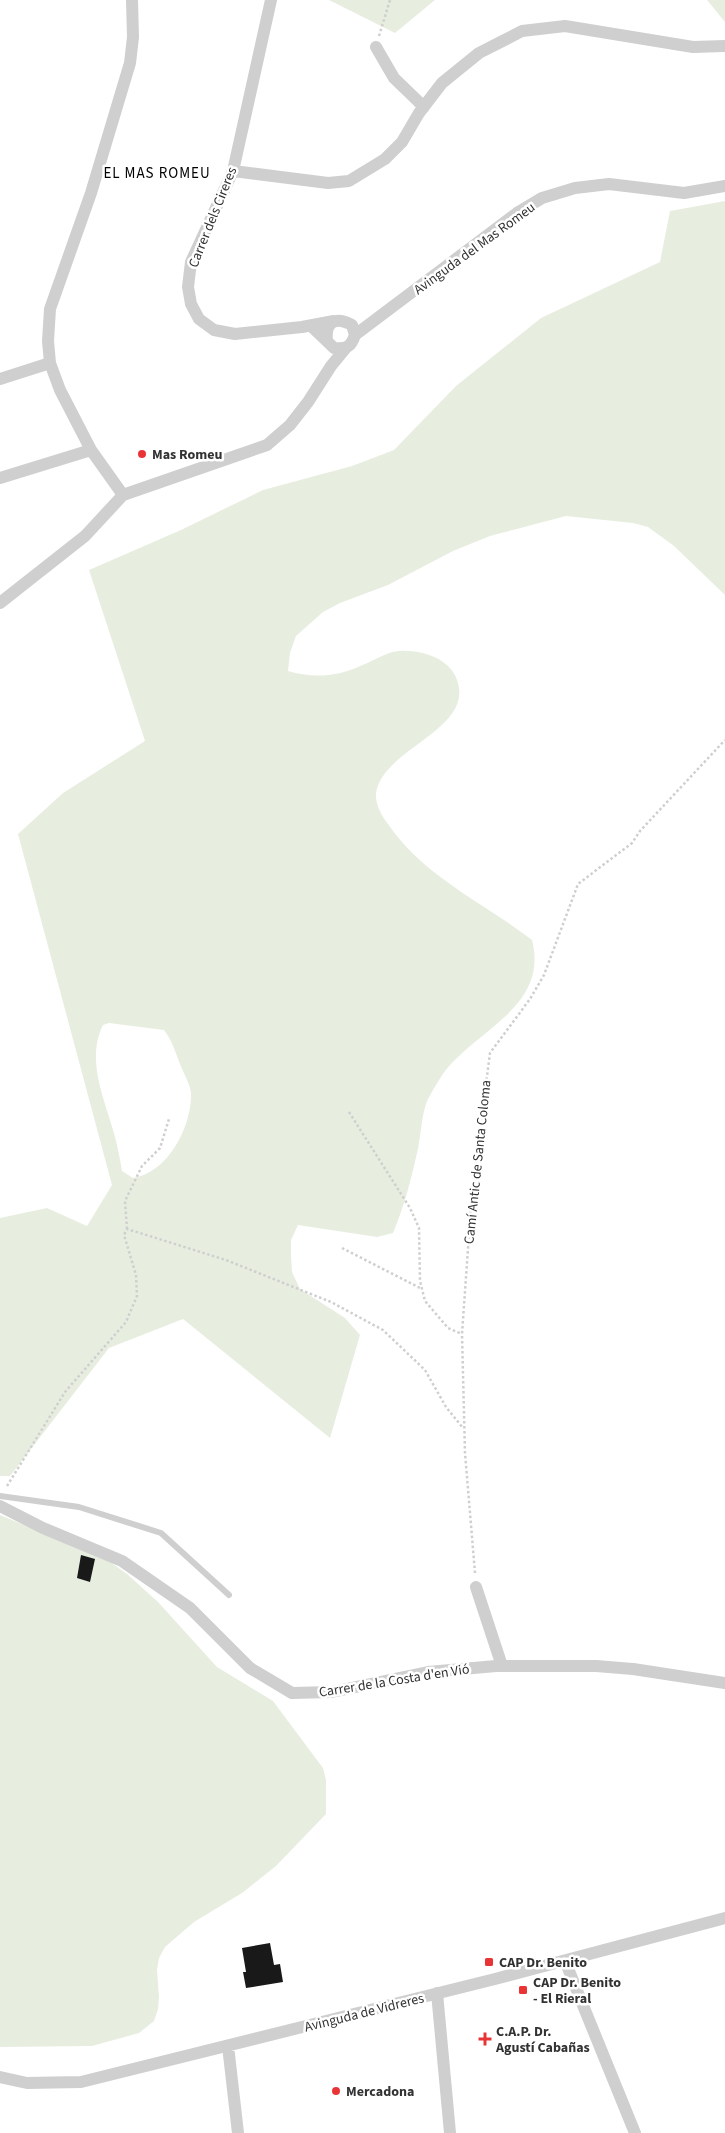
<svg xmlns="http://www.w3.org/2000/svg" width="725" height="2133" viewBox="0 0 725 2133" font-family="'Source Sans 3',sans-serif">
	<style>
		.green { fill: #e7eee0; fill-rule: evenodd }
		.building { fill: #191919 }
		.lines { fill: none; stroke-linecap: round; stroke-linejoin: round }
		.path { stroke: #cfcfcf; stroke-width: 2.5; stroke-dasharray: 2.5 2.5; stroke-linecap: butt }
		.service { stroke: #cfcfcf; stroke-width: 6 }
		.minor { stroke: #cfcfcf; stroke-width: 12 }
		.poi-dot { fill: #e93435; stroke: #fff; stroke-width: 2 }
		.labels { text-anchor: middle; stroke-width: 5; stroke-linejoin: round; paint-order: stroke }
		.street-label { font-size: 14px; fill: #323232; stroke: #fff }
		.poi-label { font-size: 14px; font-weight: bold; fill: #323232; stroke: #fff; text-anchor: start }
		.neighbourhood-label { font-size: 15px; letter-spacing: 1px; fill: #000; stroke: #fff }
	</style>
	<rect width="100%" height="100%" fill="#fff"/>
	<path class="green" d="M329 0H435L395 33Z
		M707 0H725V22Z
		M725 201V595L674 546 648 527 633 523 566 516 490 536 453 551 388 585 340 603 323 612 296 636 290 653 288 671C312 678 335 677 358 667 385 656 391 646 423 653 438 657 452 665 457 680 475 730 383 748 376 793 375 804 382 816 388 824 424 877 483 902 532 940 549 1006 478 1029 445 1071 440 1078 429 1096 426 1104 421 1119 421 1137 417 1153 411 1180 404 1207 393 1233L377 1237 298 1225 291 1240V1256L292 1272 300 1289 345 1318 360 1335 330 1438 183 1319 109 1348 10 1476H0V1218L47 1208 87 1226 112 1185 18 834 63 793 145 741 89 570 181 530 263 490 352 466 394 450 456 386 541 318 660 262 670 211ZM109 1023 164 1030C174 1043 176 1056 183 1071 186 1078 190 1085 191 1093 192 1126 168 1173 133 1178L122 1171C120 1160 118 1148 115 1137 106 1102 85 1061 103 1025Z
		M0 1515 106 1559 127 1574 158 1602 217 1667 273 1701 323 1768 326 1780V1814L276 1866 242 1893 194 1922 165 1947 159 1958 157 1970 159 1997 158 2009 154 2021 139 2033 92 2046 0 2047Z"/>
	<path class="building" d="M81 1555 95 1559 90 1582 77 1578Z
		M270 1943 274 1965 280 1964 283 1982 246 1988 243 1972H246L242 1948Z"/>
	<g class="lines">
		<path class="path" d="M379 36 390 0
			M349 1112 410 1208 419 1228 420 1281 425 1301 448 1328 462 1334
			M127 1229 125 1201 142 1166 160 1148 169 1119
			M342 1248 422 1289
			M7 1486 65 1392 126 1322 137 1296 136 1275 124 1235 127 1229 226 1260 331 1302 383 1330 425 1370 446 1407 463 1428
			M475 1573 465 1453 462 1334 472 1192 490 1053 530 999 544 975 578 884 632 843 640 831 725 740"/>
		<path class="service" d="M0 1496 79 1507 161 1533 229 1595"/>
		<path class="minor" d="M271 0 233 171 191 262 188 287 191 304 199 319 214 330 235 334 302 327 334 321
			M376 47 394 78 424 107
			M233 171 328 183 349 181 385 159 402 142 419 113 442 83 479 53 522 31 565 26 693 47 725 46
			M311 326 334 348C347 349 351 347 355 335L352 325C335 316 325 322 327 341
			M355 335 517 213 542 198 575 188 609 184 684 193 725 186
			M0 379 50 363
			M0 478 91 450
			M123 495 91 450 60 390 50 363 48 341 50 309 91 193 130 63 133 37 132 0
			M0 603 85 536 123 495 267 445 290 425 308 402 331 366 345 349
			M0 1506 43 1528 122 1561 190 1608 250 1668 292 1693 332 1692 428 1672 496 1666H596L633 1669 725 1683
			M476 1587 502 1666
			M565 1961 635 2133
			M437 1993 450 2133
			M228 2046 238 2133
			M0 2077 27 2083 81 2082 495 1979 725 1918"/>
	</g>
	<g class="poi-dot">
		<circle cx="142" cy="454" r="5"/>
		<rect x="484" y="1957" width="10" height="10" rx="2.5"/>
		<rect x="518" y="1985" width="10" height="10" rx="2.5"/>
		<path d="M482.5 2031.5h5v5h5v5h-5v5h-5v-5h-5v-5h5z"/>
		<circle cx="336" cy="2091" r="5"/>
	</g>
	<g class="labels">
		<g class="street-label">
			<text transform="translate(212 217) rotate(-68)" y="5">Carrer dels Cireres</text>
			<text transform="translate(474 248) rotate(-36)" y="5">Avinguda del Mas Romeu</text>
			<text transform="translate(477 1162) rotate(-84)" y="5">Camí Antic de Santa Coloma</text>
			<text transform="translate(394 1680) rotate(-9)" y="5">Carrer de la Costa d'en Vió</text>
			<text transform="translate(364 2012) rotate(-14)" y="5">Avinguda de Vidreres</text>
		</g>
		<g class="poi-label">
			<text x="152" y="459">Mas Romeu</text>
			<text x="499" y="1967">CAP Dr. Benito</text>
			<text x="533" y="1987">CAP Dr. Benito<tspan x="533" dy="16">- El Rieral</tspan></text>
			<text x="496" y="2036">C.A.P. Dr.<tspan x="496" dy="16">Agustí Cabañas</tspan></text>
			<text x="346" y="2096">Mercadona</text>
		</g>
		<g class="neighbourhood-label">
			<text x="157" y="178">EL MAS ROMEU</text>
		</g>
	</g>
</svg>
